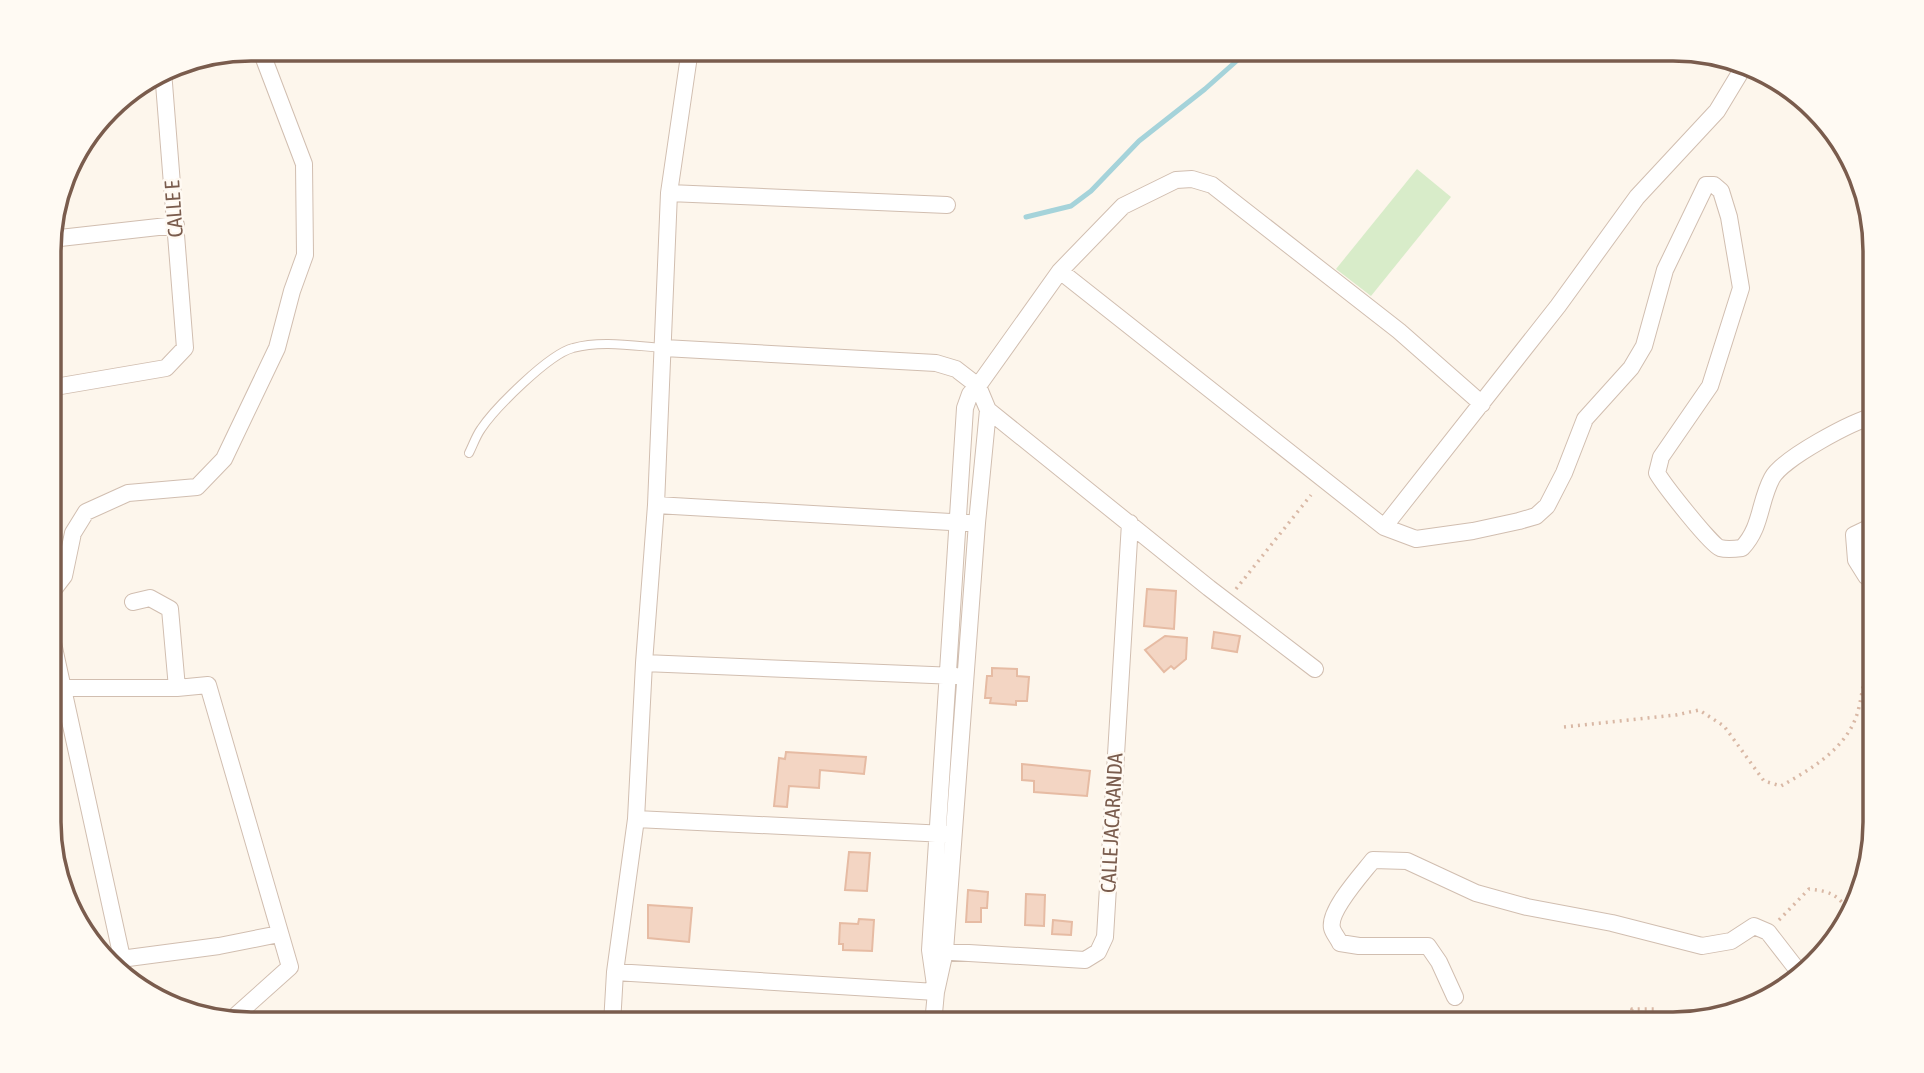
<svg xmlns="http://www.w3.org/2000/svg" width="1924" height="1073" viewBox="0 0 1924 1073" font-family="'Asap Condensed',sans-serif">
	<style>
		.green { fill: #d8ecc9 }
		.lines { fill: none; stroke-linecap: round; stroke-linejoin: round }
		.stream { stroke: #a5d3da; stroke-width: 5 }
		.building { fill: #f3d5c3; stroke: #e6bba3; stroke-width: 2 }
		.service-casing { stroke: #d1beb0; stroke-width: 10 }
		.minor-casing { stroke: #d1beb0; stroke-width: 18 }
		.path { stroke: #d9b8a5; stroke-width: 3.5; stroke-dasharray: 2 5; stroke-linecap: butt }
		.service { stroke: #fff; stroke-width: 8 }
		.minor { stroke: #fff; stroke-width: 16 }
		.labels { text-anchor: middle; stroke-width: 5; stroke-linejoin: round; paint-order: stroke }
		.street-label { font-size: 21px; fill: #7a5c4d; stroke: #fffaf3 }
		.rim { fill: none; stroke: #7a5c4d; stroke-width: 3.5 }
	</style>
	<rect width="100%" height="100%" fill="#fdf6ec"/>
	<path class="green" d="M1417 169 1451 197 1371 296 1336 269Z"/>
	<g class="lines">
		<path class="stream" d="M1026 217 1071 206 1091 191 1139 141 1205 89 1250 49"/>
	</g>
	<path class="building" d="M1147 589 1176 591 1174 629 1144 626Z
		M1214 632 1240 636 1237 652 1212 648Z
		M1165 636 1187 638 1186 659 1174 669 1171 666 1164 672 1145 650Z
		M992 668 1017 669V676L1029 677 1027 701H1016V705L990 703 991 698H985L987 676H992Z
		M786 752 866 757 864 774 820 770 819 788 789 786 787 807 774 806 779 758 785 759Z
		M1022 764 1090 771 1087 796 1034 792V781L1022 780Z
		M849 852 870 853 867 891 845 890Z
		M968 890 988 892 987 908H981V922H966Z
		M1026 894 1045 895 1044 926 1025 925Z
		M648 905 692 908 689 942 648 938Z
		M859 919 874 920 872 951 843 950V944H839L840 923 858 924Z
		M1053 920 1072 922 1071 935 1052 934Z"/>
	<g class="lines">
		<defs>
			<path id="service" d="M469 453C473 445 476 436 481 429 495 408 549 354 573 348 601 340 635 346 664 348"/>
			<path id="minor" d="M669 193 947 205
				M51 239 176 225
				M1060 271 1384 527 1416 539 1473 531 1519 521 1536 516 1547 506 1564 473 1585 419 1631 368 1644 346 1665 270 1706 185H1714L1721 191 1729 217 1741 288 1710 386 1661 457 1657 473C1664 485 1711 545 1720 548 1727 550 1735 549 1742 548 1762 527 1759 502 1772 478 1782 459 1852 421 1875 416
				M664 348 936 363 956 369 978 386 988 410 977 523 945 951 936 992 933 1024
				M51 376 55 387 166 368 185 348 163 71
				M988 410 1209 588 1315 669
				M656 505 968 523
				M1875 525 1854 535 1856 560 1866 576 1875 574
				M1384 527 1558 306 1637 197 1717 111 1743 68
				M51 593 64 576 73 533 86 512 128 493 197 487 224 459 277 348 292 291 305 255 304 164 261 51 254 49
				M133 602 150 598 170 609 177 688
				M51 634 122 958
				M644 663 956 676
				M62 688H177L208 685 290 967 232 1019
				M636 819 946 834
				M936 951 1085 960 1098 952 1105 937 1130 523
				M113 960 219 946 279 934
				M615 972 936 992
				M936 992 930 950 965 408 970 394 978 386 1060 271 1123 206 1176 180 1192 179 1212 185 1399 331 1482 404
				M1455 997 1439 962 1428 946H1359L1340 943C1338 938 1333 933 1332 928 1328 911 1362 874 1373 860L1407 861 1476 893 1527 907 1612 923 1702 946 1731 941 1754 926 1768 932 1799 972
				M612 1024 615 972 636 819 644 663 656 505 669 193 690 49"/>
		</defs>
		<use href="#service" class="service-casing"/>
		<use href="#minor" class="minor-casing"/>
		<path class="path" d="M1236 589 1311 495
			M1564 727 1676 715 1699 710 1724 726 1764 781 1781 786C1811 769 1848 748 1858 711 1864 689 1863 669 1875 648
			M1779 920 1809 889C1830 891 1840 895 1850 915
			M1629 1024 1632 1009H1656"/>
		<use href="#service" class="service"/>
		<use href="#minor" class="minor"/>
	</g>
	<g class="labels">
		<g class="street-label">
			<text transform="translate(174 209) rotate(-94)" y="7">CALLE E</text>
			<text transform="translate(1112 823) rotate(-87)" y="7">CALLE JACARANDA</text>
		</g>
	</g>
	<path d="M0 0H1924V1073H0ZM251 61H1673A190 190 0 0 1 1863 251V822A190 190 0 0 1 1673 1012H251A190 190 0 0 1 61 822V251A190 190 0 0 1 251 61Z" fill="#fffaf3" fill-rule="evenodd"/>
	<path class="rim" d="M251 61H1673A190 190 0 0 1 1863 251V822A190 190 0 0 1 1673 1012H251A190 190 0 0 1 61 822V251A190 190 0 0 1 251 61Z"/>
</svg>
